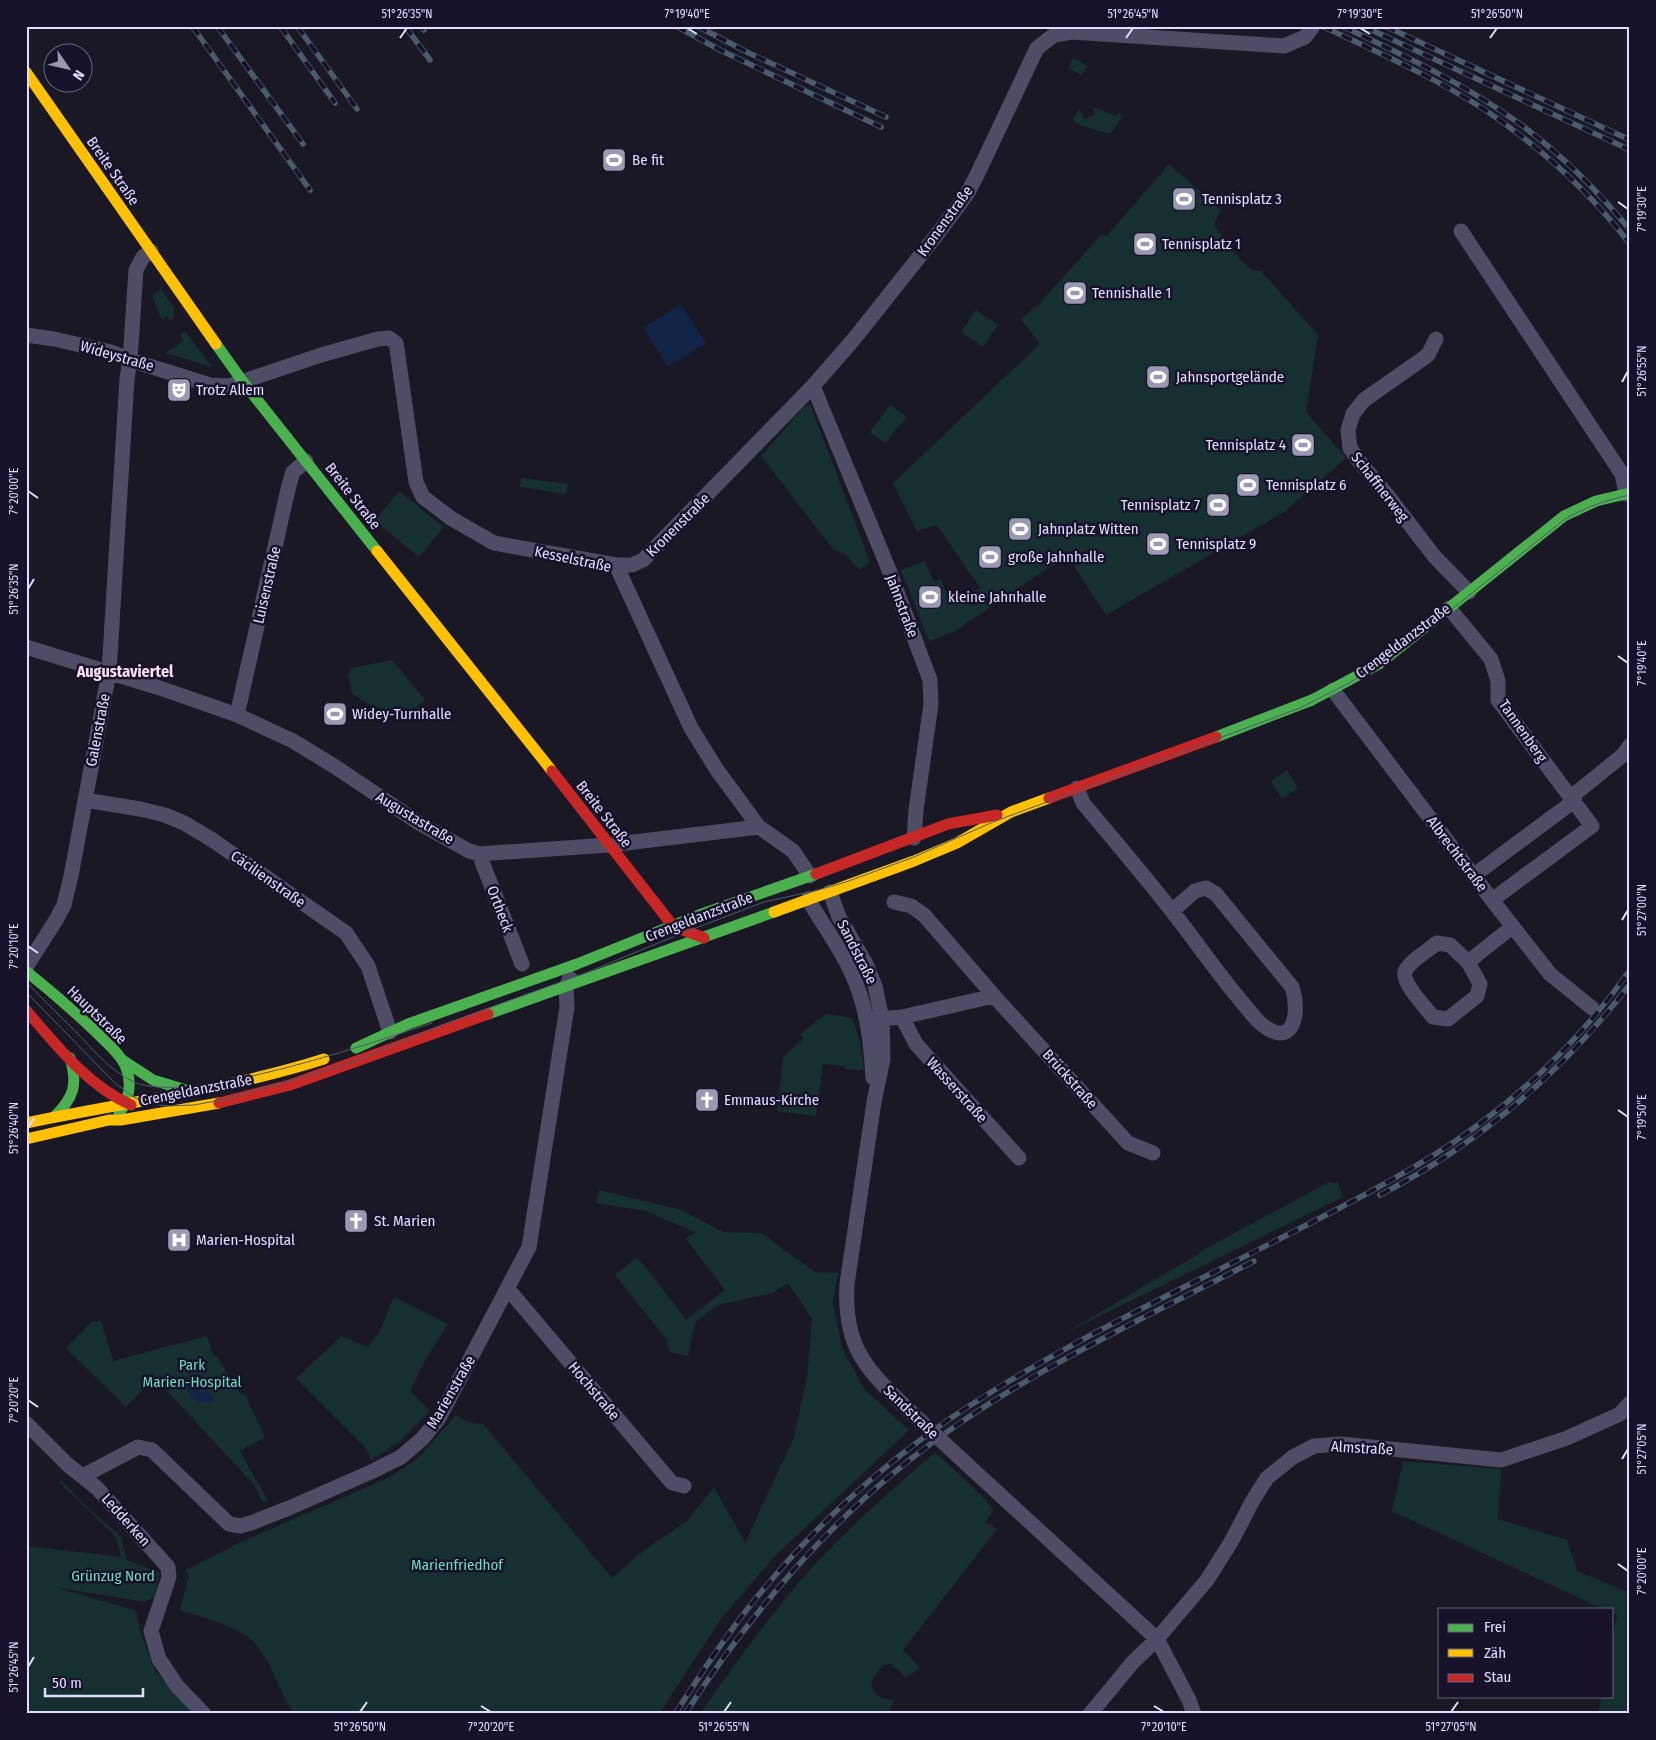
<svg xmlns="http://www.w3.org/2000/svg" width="1656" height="1740" viewBox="0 0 1656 1740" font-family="'Fira Sans Condensed',sans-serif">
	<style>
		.green { fill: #163032 }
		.water { fill: #112448 }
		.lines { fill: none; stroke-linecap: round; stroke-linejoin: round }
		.street { stroke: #4f4d65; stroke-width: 15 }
		.fast { stroke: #4caf50; stroke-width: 11 }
		.slow { stroke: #ffc107; stroke-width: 11 }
		.jam { stroke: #c62828; stroke-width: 11 }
		.tram { stroke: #495c6c; stroke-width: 1 }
		.rail-casing { stroke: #495c6c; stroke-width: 5.5 }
		.rail { stroke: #17122a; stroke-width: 4; stroke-dasharray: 11; stroke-linecap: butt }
		.street-bridge { stroke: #4f4d65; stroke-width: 15 }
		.ticks { fill: none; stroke: #e1ddfe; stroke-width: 2 }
		.labels { text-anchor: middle; stroke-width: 5; stroke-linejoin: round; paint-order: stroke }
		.poi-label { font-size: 15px; fill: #e1ddfe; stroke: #17122a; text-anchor: start }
		.street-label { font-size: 15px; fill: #e1ddfe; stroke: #17122a }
		.park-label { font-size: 15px; fill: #6adcc2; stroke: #17122a }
		.neighbourhood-label { font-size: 16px; font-weight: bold; fill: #fedff2; stroke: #17122a }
		.neatline { fill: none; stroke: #e1ddfe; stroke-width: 2 }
		.ticks-label { font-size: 12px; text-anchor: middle; fill: #e1ddfe }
	</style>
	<rect width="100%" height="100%" fill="#1a1824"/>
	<path class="green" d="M1073 58 1088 66 1082 75 1068 68Z
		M1091 106 1116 116 1120 113 1122 117 1110 134 1079 125 1073 120 1079 110 1085 120 1095 114Z
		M1169 164 1221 210 1214 224C1221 236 1241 264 1253 270 1256 271 1259 270 1261 271L1318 335 1306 412 1346 458 1284 512 1106 615 1067 555 964 625 953 632 929 641 901 570 925 561 934 582 941 579 951 605 980 588 937 525 917 531 893 483 1040 344 1021 319 1039 304 1102 234 1106 237Z
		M161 289 175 309 172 320 171 321 167 316 162 320 152 296Z
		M976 310 998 325 983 347 961 332Z
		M185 331 212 367 166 353 183 341 180 335Z
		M810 404 870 562 860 570 844 554 833 549 761 456 802 409Z
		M890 405 907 417 885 443 870 432Z
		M521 478 568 484 566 494 520 487Z
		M399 491 444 527 419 557 375 521Z
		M392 660 425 700 404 717 366 703 352 693 348 675 351 668Z
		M1287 770 1298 788 1282 799 1271 781Z
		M826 1014 852 1018 860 1042 864 1070 845 1069 844 1066 823 1064 816 1116 777 1111 783 1057 803 1039 800 1034Z
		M1329 1182 1338 1183 1343 1197 1065 1333 1197 1255 1205 1249Z
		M599 1190 681 1210 723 1232 761 1233 815 1272 838 1273 833 1303 842 1348 864 1389 909 1430 775 1556 723 1616 659 1714H294C280 1693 273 1668 259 1648 245 1627 203 1618 180 1610L189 1576 186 1570 239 1543 390 1477 418 1458 456 1415C464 1420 472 1425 483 1424L612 1578 643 1551 687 1521 714 1487 745 1543 794 1437 807 1377 812 1319 788 1283 772 1293 718 1305 695 1322 688 1356 669 1352 667 1340 615 1275 636 1258 644 1265 686 1320 725 1290 686 1239 695 1232 646 1211 596 1203Z
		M394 1297 448 1324 424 1362 410 1391 430 1411 399 1442 371 1460 365 1447 296 1378 342 1336 367 1347 378 1335Z
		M93 1321 94 1322 101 1321 113 1361 207 1336 211 1350 215 1357 217 1356 241 1395 245 1394 265 1437 240 1451 268 1501 263 1502 255 1486 159 1382 146 1386 126 1407 66 1348Z
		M935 1452 985 1499 994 1511 985 1522 997 1529 903 1650 920 1668 905 1678 899 1670 892 1667V1664L883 1665V1667C863 1681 871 1700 894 1700L887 1714H700C732 1668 764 1623 801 1580 841 1533 889 1493 935 1452Z
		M1403 1461 1501 1469 1498 1519 1567 1540 1577 1571 1630 1593V1714H1598L1602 1696H1612V1640L1617 1615 1612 1613V1609H1603L1392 1511Z
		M61 1480 84 1504 121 1537 127 1560 160 1573 154 1597 145 1602 54 1587 134 1610 137 1614 140 1631 156 1672 195 1714H26V1546L121 1557 116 1537 59 1482Z"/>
	<path class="water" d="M681 304 706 343 668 367 643 328Z
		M180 1376C194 1377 210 1386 214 1401 196 1409 186 1390 180 1376Z"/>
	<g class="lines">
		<path class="street" d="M1461 231 1622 474 1626 494
			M26 335 54 339 111 352 130 360 210 385 229 386 321 355 378 339 389 338 396 343 397 349 416 482 423 497 452 519 494 543 616 565H632L643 560 813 386 854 339 935 237 967 194 976 177 1037 48 1054 35 1072 32 1284 46 1305 37 1312 28
			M1436 339 1428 355 1364 400 1353 414 1348 430 1350 448 1359 461 1388 496 1434 556 1469 592
			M813 386 887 565 930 680 931 704 916 810 914 838
			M616 565 691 728 717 770 759 827 793 851 810 876
			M1449 608 1491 659 1498 681V700L1592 826 1492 900
			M26 647 160 688 237 715 293 741 334 766 419 823 469 851 479 854 609 845 759 827
			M1333 690 1492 900 1550 974 1592 1008
			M237 715 289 485 293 472 306 461
			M1077 788 1083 803C1113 839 1143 874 1172 911 1194 939 1214 968 1237 996 1244 1004 1251 1014 1259 1022 1293 1052 1301 1014 1292 987L1216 894 1206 888 1195 891 1172 911
			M85 800 140 809 165 815 184 823 211 839 346 933 368 966 390 1032
			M479 854 522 964
			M1473 876 1574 801 1576 793 1623 755 1630 745
			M830 892 839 917 866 964 875 986 882 1019 883 1059 874 1102 847 1284C843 1350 869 1372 913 1414
			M808 899C822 924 840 947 851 972 867 1005 871 1042 873 1078
			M894 902 911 906 924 915 994 996
			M1437 943 1450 945 1468 962 1480 984 1477 996 1448 1019 1433 1017C1426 1008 1402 983 1405 972 1408 962 1429 950 1437 943Z
			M1468 962 1512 927
			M26 967 56 920 64 905 71 876 109 672 127 379 130 360 136 270 143 257 151 251
			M902 1017 916 1044 1019 1158
			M867 1020 902 1017 994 996 1128 1143 1153 1153
			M508 1289 672 1483 684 1486
			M26 1423 68 1465 97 1488 168 1567 169 1577 151 1631 159 1659 177 1686 204 1714
			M959 1457 1157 1639 1189 1700 1194 1714
			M83 1476 138 1447 152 1450 229 1524 240 1526 251 1523 289 1508 373 1471 401 1457 423 1438 439 1418 529 1247 567 1007 566 987 570 978
			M1090 1714 1133 1662 1157 1639 1207 1580 1231 1542 1253 1500 1267 1478 1293 1457 1314 1446 1341 1444 1501 1460 1567 1438 1620 1414 1630 1403"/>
		<path class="fast" d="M216 344 243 382 377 551
			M1216 737 1312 700 1379 664 1564 516 1596 501 1630 493
			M26 971C51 991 75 1012 98 1034 107 1043 118 1052 124 1063 132 1079 131 1099 119 1113
			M488 1014 774 912
			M356 1048 408 1024 577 964 699 915 816 874
			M124 1061 153 1080 186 1090
			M54 1117C74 1098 78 1084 70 1058"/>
		<path class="slow" d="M26 72 216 344
			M377 551 552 771
			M774 912 914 861 957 843 1011 812 1049 798
			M26 1123C125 1102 227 1090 324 1059
			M26 1139 109 1120H121L219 1103"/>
		<path class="jam" d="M552 771 673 926 704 938
			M1049 798 1216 737
			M816 874 948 824 997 815
			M26 1010C57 1046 87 1085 131 1105
			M219 1103 290 1085 488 1014"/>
		<path class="tram" d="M26 982C42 998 58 1014 74 1030 93 1049 110 1071 134 1082 190 1106 371 1043 432 1023
			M26 992 115 1083 135 1098 152 1104 167 1106 194 1105 221 1100 314 1074 355 1061 442 1025 588 972 680 934 764 902 818 890 846 882 914 857 993 822 1300 708 1349 683 1398 652 1565 519C1586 507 1606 500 1630 495"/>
		<defs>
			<path id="rail" d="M192 26 310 190
				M217 26 303 144
				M280 26 335 103
				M297 26 357 109
				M405 26 430 60
				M421 26 424 30
				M676 26 720 50 881 127
				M697 26 749 53 886 117
				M1322 26C1377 52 1434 77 1485 110 1540 147 1589 191 1630 244
				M1342 26C1403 55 1465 84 1520 124 1561 154 1597 190 1630 230
				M1363 26 1630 150
				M1385 26 1630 140
				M1380 1195C1480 1143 1562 1073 1630 984
				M675 1714C698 1678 722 1641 749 1607 806 1535 875 1470 951 1418 1056 1347 1175 1293 1287 1235 1344 1206 1401 1177 1454 1142 1523 1095 1582 1038 1630 970
				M685 1714C758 1601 846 1501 957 1425 1050 1361 1154 1313 1254 1261"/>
		</defs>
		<use href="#rail" class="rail-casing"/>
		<use href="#rail" class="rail"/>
		<path class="street-bridge" d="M913 1414 959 1457"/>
	</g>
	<path class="ticks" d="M687 28 697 34M1360 28 1370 34M400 38 407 28M1126 38 1133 28M1490 38 1497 28M1618 202 1628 209M1622 382 1628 371M28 491 38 498M28 589 34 579M1618 656 1628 663M1622 920 1628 910M28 946 38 953M1618 1110 1628 1117M28 1128 34 1118M28 1400 38 1407M1622 1459 1628 1449M1618 1564 1628 1571M28 1667 34 1657M481 1706 491 1712M1154 1706 1164 1712M360 1712 367 1702M724 1712 731 1702M1451 1712 1458 1702"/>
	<defs>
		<symbol id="stadium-square" viewBox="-11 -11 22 22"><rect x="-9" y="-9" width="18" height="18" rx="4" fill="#9b98b2" stroke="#17122a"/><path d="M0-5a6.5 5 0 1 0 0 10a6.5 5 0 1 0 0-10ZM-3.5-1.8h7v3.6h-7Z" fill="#fff"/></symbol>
		<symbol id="theatre-square" viewBox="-11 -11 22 22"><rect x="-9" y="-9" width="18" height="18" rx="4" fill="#9b98b2" stroke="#17122a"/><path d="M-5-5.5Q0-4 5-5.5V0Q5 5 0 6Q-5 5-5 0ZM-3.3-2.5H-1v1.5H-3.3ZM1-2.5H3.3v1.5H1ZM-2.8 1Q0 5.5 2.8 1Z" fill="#fff"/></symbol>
		<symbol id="church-square" viewBox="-11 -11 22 22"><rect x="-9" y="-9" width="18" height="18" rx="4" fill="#9b98b2" stroke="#17122a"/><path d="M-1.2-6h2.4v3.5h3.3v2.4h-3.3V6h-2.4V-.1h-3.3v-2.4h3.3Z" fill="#fff"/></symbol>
		<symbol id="hospital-square" viewBox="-11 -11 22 22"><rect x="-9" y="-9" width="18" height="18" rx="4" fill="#9b98b2" stroke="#17122a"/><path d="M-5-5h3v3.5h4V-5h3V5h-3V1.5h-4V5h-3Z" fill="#fff"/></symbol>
	</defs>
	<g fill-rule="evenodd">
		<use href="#stadium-square" x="600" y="146" width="28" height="28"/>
		<use href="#stadium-square" x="1170" y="185" width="28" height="28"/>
		<use href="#stadium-square" x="1131" y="230" width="28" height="28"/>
		<use href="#stadium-square" x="1061" y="279" width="28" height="28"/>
		<use href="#stadium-square" x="1144" y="363" width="28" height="28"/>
		<use href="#theatre-square" x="165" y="376" width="28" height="28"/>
		<use href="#stadium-square" x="1289" y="431" width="28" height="28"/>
		<use href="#stadium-square" x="1234" y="471" width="28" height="28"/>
		<use href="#stadium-square" x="1204" y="491" width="28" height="28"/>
		<use href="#stadium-square" x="1006" y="515" width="28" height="28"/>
		<use href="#stadium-square" x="1144" y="530" width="28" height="28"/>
		<use href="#stadium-square" x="976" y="543" width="28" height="28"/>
		<use href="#stadium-square" x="916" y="583" width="28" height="28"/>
		<use href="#stadium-square" x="321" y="700" width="28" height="28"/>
		<use href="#church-square" x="693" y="1086" width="28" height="28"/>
		<use href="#church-square" x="342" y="1207" width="28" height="28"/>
		<use href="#hospital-square" x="165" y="1226" width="28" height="28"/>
	</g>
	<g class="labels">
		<g class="poi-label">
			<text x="632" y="165">Be fit</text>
			<text x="1202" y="204">Tennisplatz 3</text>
			<text x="1162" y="249">Tennisplatz 1</text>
			<text x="1092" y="298">Tennishalle 1</text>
			<text x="1176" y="382">Jahnsportgelände</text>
			<text x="196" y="395">Trotz Allem</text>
			<text x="1286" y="450" text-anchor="end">Tennisplatz 4</text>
			<text x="1266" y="490">Tennisplatz 6</text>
			<text x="1200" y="510" text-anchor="end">Tennisplatz 7</text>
			<text x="1038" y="534">Jahnplatz Witten</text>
			<text x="1176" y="549">Tennisplatz 9</text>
			<text x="1008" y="562">große Jahnhalle</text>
			<text x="948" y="602">kleine Jahnhalle</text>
			<text x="352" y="719">Widey-Turnhalle</text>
			<text x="724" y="1105">Emmaus-Kirche</text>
			<text x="374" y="1226">St. Marien</text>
			<text x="196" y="1245">Marien-Hospital</text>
		</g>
		<g class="street-label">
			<text transform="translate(113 171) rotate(55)" y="5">Breite Straße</text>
			<text transform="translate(945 221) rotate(-54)" y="5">Kronenstraße</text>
			<text transform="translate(117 356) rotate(16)" y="5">Wideystraße</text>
			<text transform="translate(1380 487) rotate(52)" y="5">Schaffnerweg</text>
			<text transform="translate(353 496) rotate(52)" y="5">Breite Straße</text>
			<text transform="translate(678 525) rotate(-45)" y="5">Kronenstraße</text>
			<text transform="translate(573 559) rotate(12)" y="5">Kesselstraße</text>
			<text transform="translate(267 585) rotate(-77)" y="5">Luisenstraße</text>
			<text transform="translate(902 606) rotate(69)" y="5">Jahnstraße</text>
			<text transform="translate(1403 641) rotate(-37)" y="5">Crengeldanzstraße</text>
			<text transform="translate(98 730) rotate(-79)" y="5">Galenstraße</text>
			<text transform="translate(1523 731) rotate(55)" y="5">Tannenberg</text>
			<text transform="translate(604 814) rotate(52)" y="5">Breite Straße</text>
			<text transform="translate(415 818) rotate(31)" y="5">Augustastraße</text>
			<text transform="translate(1457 854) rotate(53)" y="5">Albrechtstraße</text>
			<text transform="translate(268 879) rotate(35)" y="5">Cäcilienstraße</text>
			<text transform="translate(500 909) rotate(69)" y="5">Ortheck</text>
			<text transform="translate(699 917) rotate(-21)" y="5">Crengeldanzstraße</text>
			<text transform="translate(857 952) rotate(63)" y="5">Sandstraße</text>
			<text transform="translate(97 1015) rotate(44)" y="5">Hauptstraße</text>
			<text transform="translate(1070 1079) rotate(48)" y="5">Brückstraße</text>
			<text transform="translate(196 1090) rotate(-11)" y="5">Crengeldanzstraße</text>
			<text transform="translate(957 1090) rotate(48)" y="5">Wasserstraße</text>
			<text transform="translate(594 1391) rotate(50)" y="5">Hochstraße</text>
			<text transform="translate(451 1392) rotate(-60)" y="5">Marienstraße</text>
			<text transform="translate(911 1412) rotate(44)" y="5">Sandstraße</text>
			<text transform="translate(1362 1448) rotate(3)" y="5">Almstraße</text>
			<text transform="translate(126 1520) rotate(48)" y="5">Ledderken</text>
		</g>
		<g class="park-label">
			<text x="192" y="1370">Park<tspan x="192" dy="17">Marien-Hospital</tspan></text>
			<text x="457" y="1570">Marienfriedhof</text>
			<text x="113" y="1581">Grünzug Nord</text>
		</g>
		<g class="neighbourhood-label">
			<text x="125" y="677">Augustaviertel</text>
		</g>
	</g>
	<rect width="1656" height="1740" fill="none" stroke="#17122a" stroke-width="55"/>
	<rect x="1438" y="1608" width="175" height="90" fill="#17122a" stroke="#68637f"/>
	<rect x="1448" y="1624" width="25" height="8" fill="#4caf50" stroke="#68637f"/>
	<text x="1484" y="1632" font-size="15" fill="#e1ddfe">Frei</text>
	<rect x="1448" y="1649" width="25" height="8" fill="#ffc107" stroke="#68637f"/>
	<text x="1484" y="1658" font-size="15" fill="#e1ddfe">Zäh</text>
	<rect x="1448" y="1674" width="25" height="8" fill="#c62828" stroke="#68637f"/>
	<text x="1484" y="1682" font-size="15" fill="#e1ddfe">Stau</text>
	<g transform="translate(68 68) rotate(124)"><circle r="24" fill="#17122a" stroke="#68637f"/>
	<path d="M0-4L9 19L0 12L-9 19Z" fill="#9b98b2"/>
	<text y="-8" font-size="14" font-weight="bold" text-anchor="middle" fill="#e1ddfe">N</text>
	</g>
	<path d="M45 1688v8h98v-8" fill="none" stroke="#e1ddfe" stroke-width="2.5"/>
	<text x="52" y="1688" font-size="15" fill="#e1ddfe" stroke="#17122a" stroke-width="4" paint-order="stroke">50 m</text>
	<rect x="28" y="28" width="1600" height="1684" class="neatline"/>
	<g class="ticks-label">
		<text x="407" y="18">51°26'35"N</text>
		<text x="687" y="18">7°19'40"E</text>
		<text x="1133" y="18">51°26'45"N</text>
		<text x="1360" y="18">7°19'30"E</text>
		<text x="1497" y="18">51°26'50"N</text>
		<text transform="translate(1642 209) rotate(-90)" y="4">7°19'30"E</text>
		<text transform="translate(1642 371) rotate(-90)" y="4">51°26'55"N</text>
		<text transform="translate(14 491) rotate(-90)" y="4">7°20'00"E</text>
		<text transform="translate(14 589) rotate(-90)" y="4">51°26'35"N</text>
		<text transform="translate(1642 663) rotate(-90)" y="4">7°19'40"E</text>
		<text transform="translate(1642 910) rotate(-90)" y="4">51°27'00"N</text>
		<text transform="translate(14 946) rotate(-90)" y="4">7°20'10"E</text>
		<text transform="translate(1642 1117) rotate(-90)" y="4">7°19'50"E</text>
		<text transform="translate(14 1128) rotate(-90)" y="4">51°26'40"N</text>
		<text transform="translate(14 1400) rotate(-90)" y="4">7°20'20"E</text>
		<text transform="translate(1642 1449) rotate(-90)" y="4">51°27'05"N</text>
		<text transform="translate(1642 1571) rotate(-90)" y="4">7°20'00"E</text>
		<text transform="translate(14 1667) rotate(-90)" y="4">51°26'45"N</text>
		<text x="360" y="1731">51°26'50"N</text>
		<text x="491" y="1731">7°20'20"E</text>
		<text x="724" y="1731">51°26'55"N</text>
		<text x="1164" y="1731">7°20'10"E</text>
		<text x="1451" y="1731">51°27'05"N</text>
	</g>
</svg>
